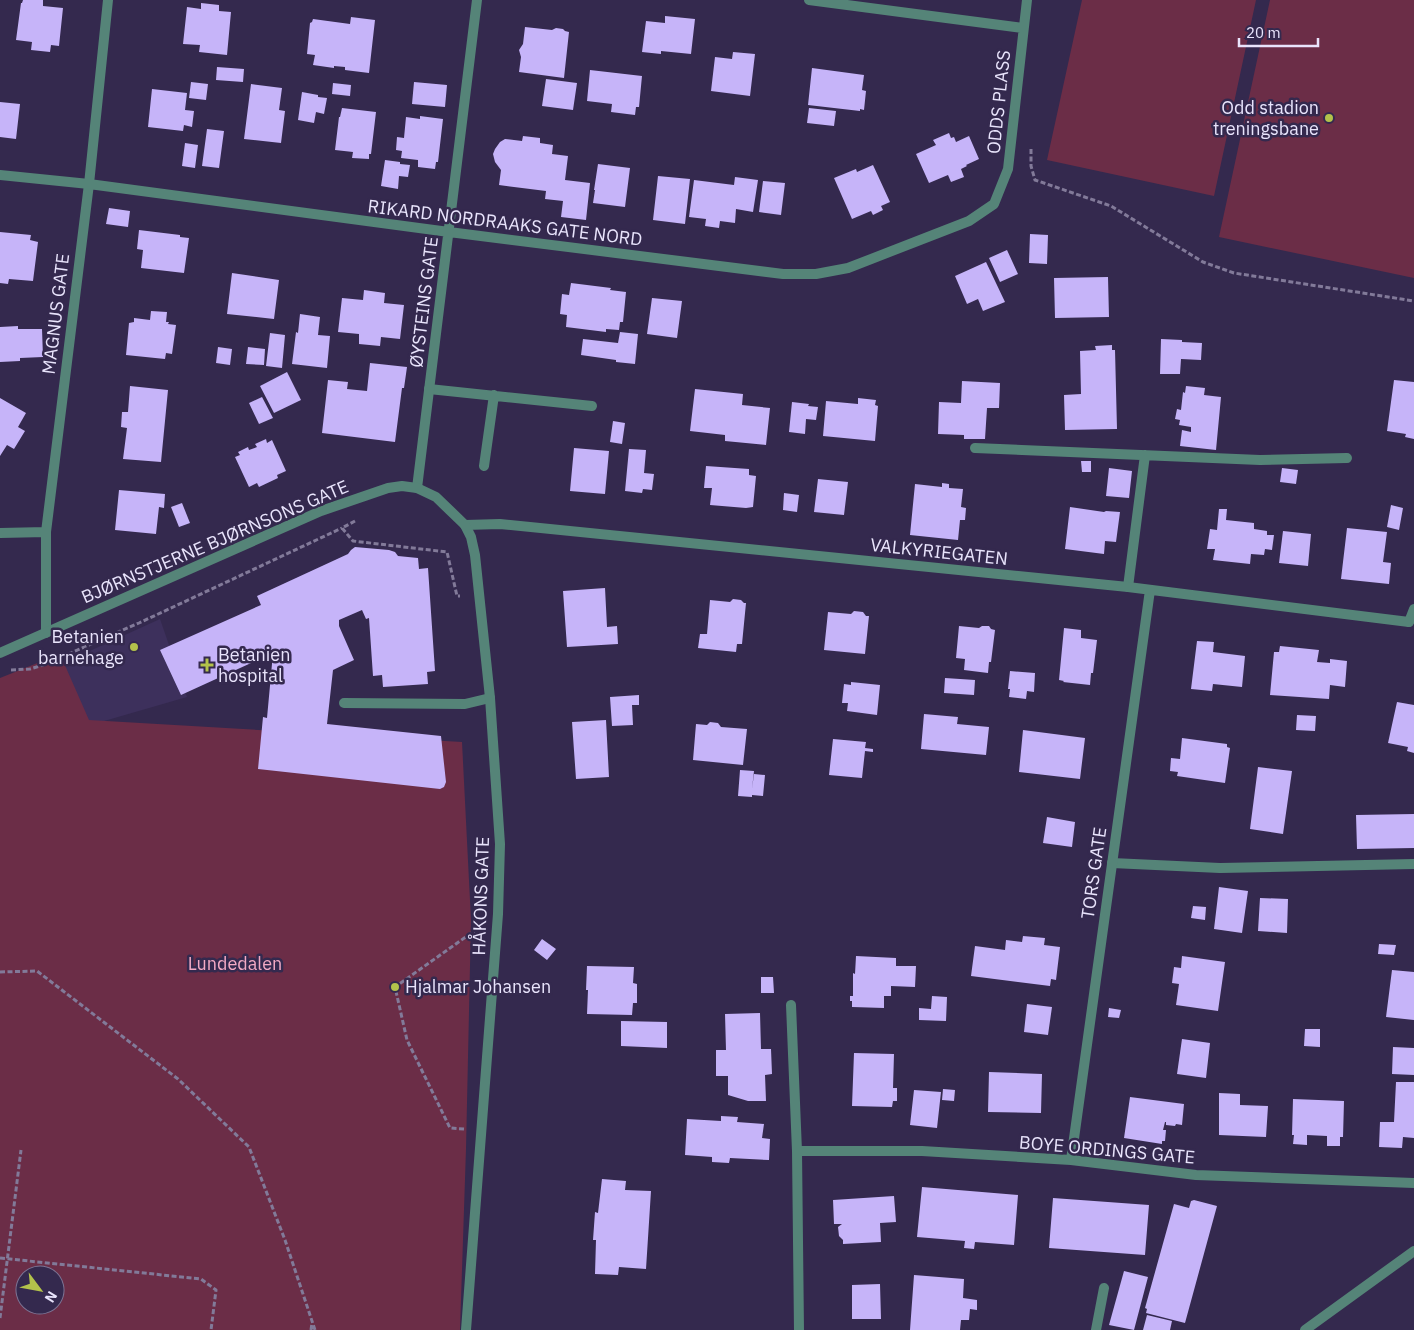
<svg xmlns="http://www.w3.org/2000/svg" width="1414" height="1330" viewBox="0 0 1414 1330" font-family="'IBM Plex Sans',sans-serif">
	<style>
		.built { fill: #3d305c }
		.green { fill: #6b2d47; fill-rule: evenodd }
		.building { fill: #c6b4f9 }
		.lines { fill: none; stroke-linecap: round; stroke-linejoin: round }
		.path { stroke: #827a99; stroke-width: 3; stroke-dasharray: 5 2.5; stroke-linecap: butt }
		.service { stroke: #558478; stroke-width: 10 }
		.minor { stroke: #558478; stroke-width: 10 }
		.tertiary { stroke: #558478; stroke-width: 10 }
		.poi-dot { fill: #b3c24b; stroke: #34294e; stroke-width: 2 }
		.labels { text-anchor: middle; stroke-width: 5; stroke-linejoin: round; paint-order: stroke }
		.street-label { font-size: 18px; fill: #e9e4fc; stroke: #34294e }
		.poi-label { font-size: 18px; fill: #e9e4fc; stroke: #34294e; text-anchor: end }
		.park-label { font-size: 18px; fill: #f3aac5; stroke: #34294e }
	</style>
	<rect width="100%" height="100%" fill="#34294e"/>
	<path class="built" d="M160 619 187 697 80 728 37 675Z"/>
	<path class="green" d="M1082 0H1256L1214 196 1047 160Z
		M1270 0H1414V278L1219 237Z
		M60 654 89 720 462 742 471 920 466 1149 460 1330H0V678ZM25 1275H55V1305H25Z"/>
	<path class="building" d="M23 0H43V6L63 8 59 46 51 45 50 52 31 50 32 42 16 40 21 3H22Z
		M201 3 219 5V11L231 12 227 55 199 52 200 45 183 44 187 7 201 9Z
		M665 16 695 19 691 54 661 51V54L642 52 646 21 665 23Z
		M351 17 375 20 369 73 345 70V67L334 66V68L313 65 315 55 307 54 310 23 312 22 313 19 350 24Z
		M525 27 552 30 556 28 563 29 565 31 569 32 564 78 519 72 521 57 519 50 523 44Z
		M733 52 755 54 750 96 711 91 715 57 732 59Z
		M217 67 244 69 243 82 216 80Z
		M812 68 864 75 862 90 866 91 864 110 860 109V111L808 105Z
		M590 70 642 76 639 107H636L635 115 611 112 612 104 587 101Z
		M546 79 577 83 573 110 542 106Z
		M191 82 208 84 206 100 189 98Z
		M414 82 447 85 445 107 412 104Z
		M333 83 351 85 350 96 332 94Z
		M251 84 282 88 279 110 285 111 281 143 244 139Z
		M152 89 187 93 185 110 194 111 192 127 184 125 183 131 148 127Z
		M302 92 318 95V97L327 98 324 114 316 112 314 123 298 120Z
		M0 102 20 104 16 139 0 137Z
		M342 108 376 112 371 154H369V159L352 158 353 152 335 150 339 117H340Z
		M809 108 836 111 834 126 807 123Z
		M420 116 443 119 438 162H436L435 169 418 167V160L401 158 402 151 396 150 397 137 404 138 406 117 420 119Z
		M207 129 224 131 219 168 202 166Z
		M949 133 951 138 954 137 956 142 969 136 979 159 966 165 967 166 961 169 964 177 951 182 948 175 929 183 916 154 936 145 933 140Z
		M523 136 540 138V143L553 145 552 154 568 156 565 180 590 183 586 220 561 217 563 201 545 199 546 191 499 185 501 170 495 162 493 154 495 149 500 142 505 139 522 141Z
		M185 143 198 145 195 168 182 166Z
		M385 160 400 162V164L410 165 408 177 399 176 398 189 381 186Z
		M598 164 630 168 625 207 593 203 595 190H594Z
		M873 165 890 202 881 206 883 210 873 215 871 211 852 219 834 178 856 169 857 172Z
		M658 176 690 179 685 224 653 220Z
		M735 177 758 180 753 212 736 209 735 223 720 221 719 228 705 226 706 219 689 217 694 180 734 185Z
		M763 181 785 183 781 215 759 212Z
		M109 208 130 211 128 227 106 224Z
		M139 230 180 235V237L189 238 184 273 141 268 143 250 137 249Z
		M0 232 31 235 30 240 38 242 33 281 9 279 8 284 0 283Z
		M1030 234 1048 235 1047 264 1029 263Z
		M1007 250 1018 274 1000 282 989 258Z
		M986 262 1005 302 983 311 978 299 967 304 955 276Z
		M232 273 279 280 274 319 227 314Z
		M1108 277 1109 317 1055 318 1054 278Z
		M571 283 611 288 610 290 626 292 623 322H620L619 330 606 329V332L566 327 567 315 560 314 562 294 569 295Z
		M364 290 385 293 384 303 404 305 400 339 381 337 380 346 359 344V334L338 332 342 298 363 300Z
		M652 298 682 301 677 338 647 334Z
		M151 311 167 312 166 322H169L168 324 176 325 172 354 166 353 165 359 126 355 129 323 134 322V318L150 320Z
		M300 314 320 317 318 335 330 336 327 368 292 364 296 332 298 333Z
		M18 326V329H42L43 357 20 358V361L0 362V327Z
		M620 332 638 334 635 364 616 362V360L581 355 583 339 618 343Z
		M270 333 285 335 282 368 266 366Z
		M1161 339 1182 340V342L1202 343 1201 360 1181 359 1180 374H1160Z
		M1112 345V350H1115L1117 429 1065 430 1064 395 1081 394 1080 351 1096 350 1095 346Z
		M218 347 232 349 230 365 216 363Z
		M248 347 265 349 264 365 246 364Z
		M370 363 407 367 404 388H402L395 442 322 433 328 380 348 382 347 389 367 391Z
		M287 372 301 400 274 413 260 386Z
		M1394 380 1414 382V439L1405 437 1406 434 1387 431Z
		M962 381 1000 383 999 408H987L985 439H964V435L938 434 939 402 961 403Z
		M130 386 168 390 161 462 123 459 127 428 121 427 122 412H128Z
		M1186 386 1205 388 1204 395 1221 397 1216 450 1180 446 1182 430 1191 432V427L1179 425 1180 420 1175 419 1177 409 1181 410 1183 392 1185 393Z
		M695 389 743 394 742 405 770 408 766 445 725 441V435L690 431Z
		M262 397 273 418 259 424 249 403Z
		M0 398 26 413 18 427 25 431 14 449 7 445 0 456Z
		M858 398 876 400 875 405 878 406 875 441 823 436 826 401 858 404Z
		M792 402 809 404 808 406 818 407 816 420 806 419 805 434 789 432Z
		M613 421 625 423 622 444 610 442Z
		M266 439 267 443 272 440 286 471 277 475 278 478 259 487 257 483 249 487 235 457 240 455 238 452 248 447 249 450 257 447 255 444Z
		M574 448 609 451 605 494 570 491Z
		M629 449 646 450 644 473 654 474 652 490 643 489 642 493 625 491Z
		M1081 461H1091V472H1082Z
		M706 466 749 469V475L756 476 753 507 746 508 710 505 712 488H704Z
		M1109 468 1132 471 1129 498 1106 496Z
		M1282 468 1298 470 1296 484 1280 482Z
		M818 479 848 482 844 515 814 512Z
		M942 483 949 484V488L963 489 961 507 966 508 965 520H960L958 540 910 535 915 484 942 487Z
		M119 490 165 494 164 508 159 507 156 534 115 530Z
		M784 493 799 495 797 512 783 510Z
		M182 503 190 523 179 527 171 507Z
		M1391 505 1403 508 1399 530 1387 527Z
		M1070 507 1104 512 1106 511 1120 512 1116 542 1105 541 1104 554 1065 549Z
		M1219 509H1227L1226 520 1254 523V529L1267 531V535H1274L1272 550 1265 549 1264 555 1251 554 1250 564 1213 560 1215 549H1207L1210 529 1217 530Z
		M1347 528 1387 532 1383 562 1391 563 1389 584 1341 579Z
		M1283 531 1311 534 1308 566 1279 563Z
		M355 547 389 550 395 552 398 556 418 558 419 569 428 568 435 671 427 672 428 684 383 687 382 675 373 676 369 618 366 619 362 610 339 620V626L354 660 333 670 327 724 441 736 446 782 444 787 440 789 258 769 263 717 267 718 273 653 181 695 160 650 261 605 257 596 348 554 351 550Z
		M605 588 607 627 617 626 618 644 567 647 563 591Z
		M733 599 741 600 744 603H746L742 644H737L736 652 698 648 700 634H707L710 600 730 602Z
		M854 611 863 612 866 616H869L865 654 824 650 828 612 851 614Z
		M959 626 979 628 982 626H989L991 629 995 630 991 662H989L988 673 964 670 965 659 956 658Z
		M1064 628 1081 630V638L1097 640 1093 673H1091L1090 685 1063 682 1064 681 1059 680Z
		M1197 641 1214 642 1213 652 1245 656 1242 687 1213 684 1212 691 1191 689Z
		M1280 646 1319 650 1317 662 1330 663V659L1347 661 1345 687 1330 685 1329 699 1270 695 1274 652H1279Z
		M1010 671 1035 673 1034 692 1027 691 1026 699 1009 697 1010 689H1008Z
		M945 678 975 680 974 695 944 693Z
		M851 682 880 685 877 715 847 711 848 703H842L844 684 851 685Z
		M639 695V705H632L633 725 612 726 610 697Z
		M1397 702 1414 705V753L1407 751 1408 747 1388 743Z
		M924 714 958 717 957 724 989 727 986 755 921 749Z
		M1297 715 1316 716 1315 731 1296 730Z
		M606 720 609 777 576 779 572 722Z
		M710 722 718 723 721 727 747 729 743 765 693 760 696 724 707 725Z
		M1023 730 1085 738 1080 779 1019 772Z
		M1182 738 1227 744V747L1230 748 1225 783 1177 776 1178 772 1170 771 1171 758 1180 759Z
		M833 739 866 742 865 748 873 749V752L865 751 862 778 829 775Z
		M1258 767 1292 771 1283 834 1250 829Z
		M740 770 754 771 752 789 754 774 765 775 763 796 752 795V797L738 796Z
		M1414 814V848L1357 849 1356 815Z
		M1047 817 1075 822 1072 847 1043 843Z
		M1219 887 1248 891 1242 933 1214 929Z
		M1260 898 1288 899 1287 933 1258 931Z
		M1193 906 1206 907 1205 920 1191 918Z
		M1023 936 1045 938 1044 945 1060 947 1056 980 1051 979 1050 986 971 976 975 946 1005 950 1006 940 1022 942Z
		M542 939 556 949 547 960 534 950Z
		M1379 944 1396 945 1394 955 1378 954Z
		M856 956 896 958V966H916L915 987 891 986V996H884V1008L852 1007V1001H850V996H853V973L855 974Z
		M1182 956 1225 962 1218 1011 1176 1005 1179 984 1172 983 1174 967 1181 968Z
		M587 966 634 967 633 983 637 984V1003H633L632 1015 587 1014 588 990H586Z
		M1392 970 1414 972V1020L1386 1017Z
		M761 977H773L774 993H761Z
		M932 996 947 997 946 1021 919 1020V1008L931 1009Z
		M1027 1004 1052 1007 1048 1035 1024 1032Z
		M1109 1008 1121 1010 1119 1018 1108 1017Z
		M760 1013 761 1049H771L772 1074 765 1075 766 1101H748L728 1095V1076H716V1050H726L725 1014Z
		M621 1021 667 1022V1048L621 1046Z
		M1305 1029H1320V1047L1304 1046Z
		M1182 1039 1210 1043 1206 1078 1177 1074Z
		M1393 1047 1414 1048V1075L1392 1074Z
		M854 1053 894 1054 893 1088H897V1101H893L892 1107 852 1106Z
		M989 1072 1042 1074 1041 1113 988 1112Z
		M1396 1082H1414V1138L1403 1137 1402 1148 1379 1147 1380 1122H1394Z
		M943 1089 955 1090 954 1101 942 1100Z
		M914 1090 941 1092 937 1128 910 1125Z
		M1219 1093 1240 1094V1105L1268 1106 1266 1137 1219 1135Z
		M1130 1097 1184 1104 1182 1125 1176 1124 1175 1126 1166 1125V1122H1165L1163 1130H1166L1165 1141H1162V1144L1124 1138Z
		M1293 1099 1344 1101 1343 1137H1340V1146H1327V1136L1307 1135V1145L1293 1144 1294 1135H1292Z
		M721 1116 738 1117 737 1122 764 1124 762 1138 770 1139 769 1160 730 1158 729 1163 712 1162V1157L685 1155 687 1119 721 1121Z
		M602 1179 626 1181 625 1190 651 1191 646 1269 619 1267 618 1275 595 1274 596 1240H593L595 1212 598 1213Z
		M922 1187 1018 1195 1014 1245 975 1242 974 1249 964 1248 965 1241 917 1237Z
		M894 1196 896 1222 880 1223 881 1242 843 1244V1240L839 1236 838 1227 842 1224H834L833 1200Z
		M1053 1198 1149 1205 1145 1255 1049 1248Z
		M1194 1200 1217 1206 1185 1323 1146 1313 1147 1309 1145 1308 1174 1204 1189 1208 1191 1201Z
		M1124 1271 1148 1277 1134 1330 1109 1325Z
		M914 1275 964 1279 963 1298 977 1300V1310L970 1309 969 1320H961L960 1330H910Z
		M880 1284 881 1319H852V1285Z
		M1147 1315 1172 1321 1170 1330H1143Z"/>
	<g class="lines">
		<path class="path" d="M1031 149V166L1035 180 1111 206 1203 262 1234 273 1414 301
			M355 521 342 528 353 541 447 552 457 596H460
			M11 670 30 669 43 665 139 623 342 528
			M0 972 37 971 178 1079 249 1147 285 1240 315 1330
			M464 1129 450 1128 407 1040 395 987 477 929
			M0 1258 201 1279 216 1290 211 1330
			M0 1318 21 1150
			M311 1330 312 1323"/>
		<path class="service" d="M429 389 592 406
			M975 448 1260 460 1347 458
			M484 466 494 395
			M1128 587 1145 455
			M1409 622 1414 609
			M344 703 465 704 490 698
			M1112 863 1220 868 1414 864
			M1096 1330 1104 1288"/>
		<path class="minor" d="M809 0 1023 28
			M0 175 89 184 449 232 783 274H816L848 268 969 221 994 204 1008 169 1027 0
			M417 488 477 0
			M465 525 500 524 1128 587 1409 622
			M0 533 46 532
			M46 633V532L89 184 108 0
			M791 1005 797 1151 799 1330
			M797 1151H922L1071 1160 1196 1175 1414 1183
			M1071 1160 1150 590"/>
		<path class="tertiary" d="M0 653 321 511 388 488 402 486 417 488 436 497 465 525 471 537 475 555 490 698 500 844 498 914 466 1330
			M1305 1330 1414 1251"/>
	</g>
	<g class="poi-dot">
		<circle cx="1329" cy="118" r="5"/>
		<circle cx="134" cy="647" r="5"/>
		<path d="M204.5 657.5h5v5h5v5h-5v5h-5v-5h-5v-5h5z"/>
		<circle cx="395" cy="987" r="5"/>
	</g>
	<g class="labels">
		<g class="street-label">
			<text transform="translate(999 102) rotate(-84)" y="6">ODDS PLASS</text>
			<text transform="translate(505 223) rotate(7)" y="6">RIKARD NORDRAAKS GATE NORD</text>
			<text transform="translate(424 302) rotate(-83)" y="6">ØYSTEINS GATE</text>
			<text transform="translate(56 314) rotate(-83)" y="6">MAGNUS GATE</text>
			<text transform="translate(215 542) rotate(-23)" y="6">BJØRNSTJERNE BJØRNSONS GATE</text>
			<text transform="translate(939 552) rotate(6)" y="6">VALKYRIEGATEN</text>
			<text transform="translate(1094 873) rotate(-82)" y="6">TORS GATE</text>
			<text transform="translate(481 896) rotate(-88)" y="6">HÅKONS GATE</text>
			<text transform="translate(1107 1150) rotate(5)" y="6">BOYE ORDINGS GATE</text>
		</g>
		<g class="poi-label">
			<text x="1319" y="114">Odd stadion<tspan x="1319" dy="21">treningsbane</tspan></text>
			<text x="124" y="643">Betanien<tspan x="124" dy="21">barnehage</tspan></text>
			<text x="218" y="661" text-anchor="start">Betanien<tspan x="218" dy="21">hospital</tspan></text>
			<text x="405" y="993" text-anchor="start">Hjalmar Johansen</text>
		</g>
		<g class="park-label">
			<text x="235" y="970">Lundedalen</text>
		</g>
	</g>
	<g transform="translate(40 1290) rotate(122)"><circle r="24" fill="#34294e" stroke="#7c7494"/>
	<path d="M0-4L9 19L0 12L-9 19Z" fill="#b3c24b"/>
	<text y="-8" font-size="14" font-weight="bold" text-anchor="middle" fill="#e9e4fc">N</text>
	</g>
	<path d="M1239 38v8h79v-8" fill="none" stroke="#e9e4fc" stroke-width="2.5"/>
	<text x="1246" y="38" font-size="15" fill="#e9e4fc" stroke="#34294e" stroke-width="4" paint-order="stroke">20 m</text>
</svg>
